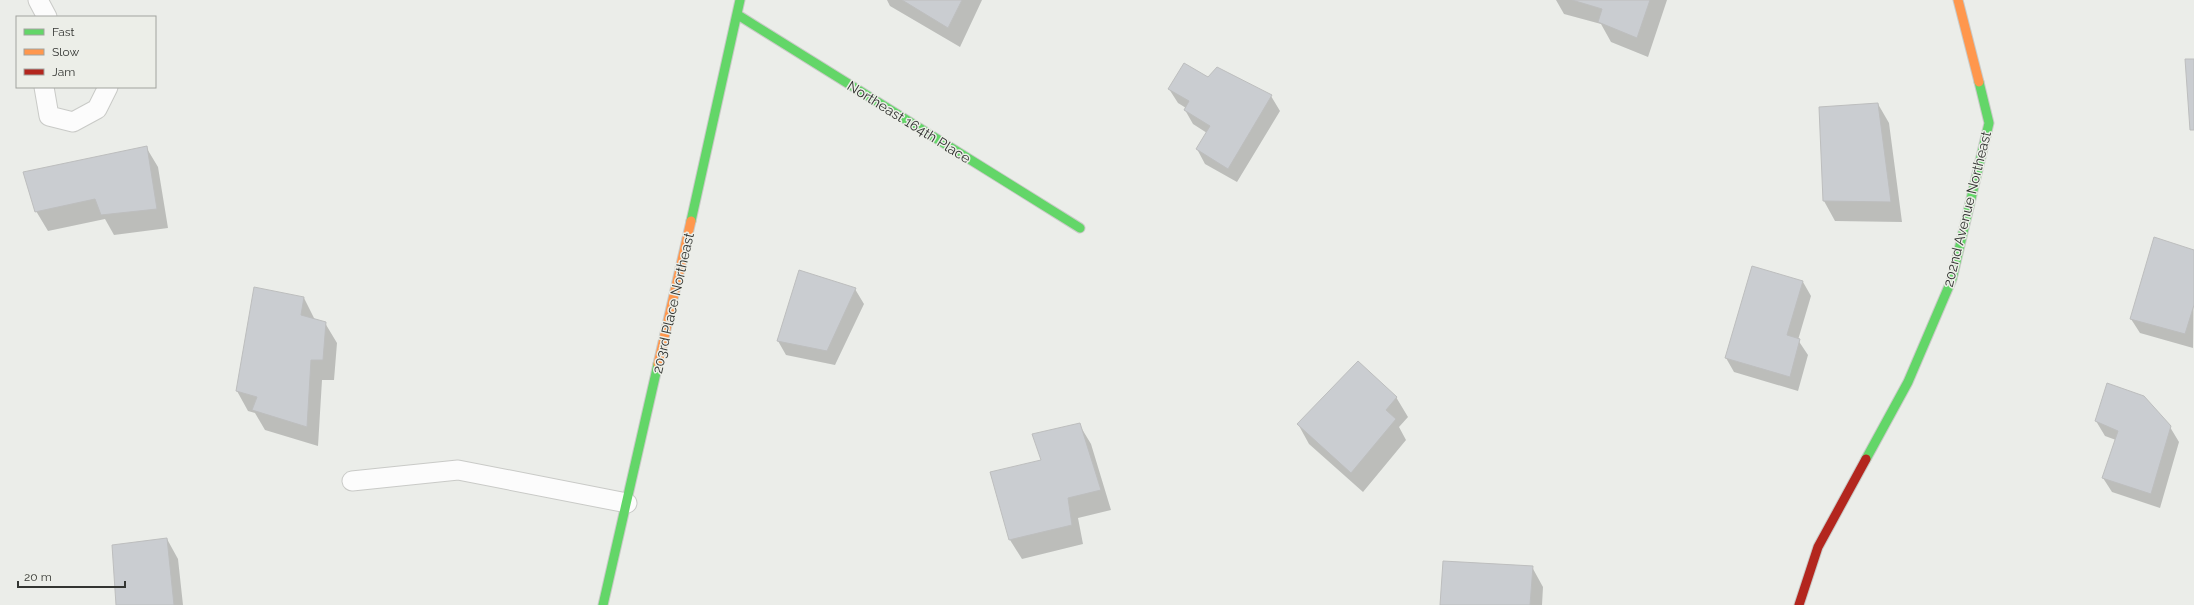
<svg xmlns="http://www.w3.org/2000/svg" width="2194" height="605" viewBox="0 0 2194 605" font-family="Raleway,sans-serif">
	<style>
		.shadow { fill: #0003 }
		.building { fill: #cacdd1; stroke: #bdbebe }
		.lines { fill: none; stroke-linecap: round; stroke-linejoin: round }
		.lane-casing { stroke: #c9cac7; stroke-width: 21 }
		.fast-casing { stroke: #c9cac7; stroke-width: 11 }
		.slow-casing { stroke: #c9cac7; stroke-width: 11 }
		.jam-casing { stroke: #c9cac7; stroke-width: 11 }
		.lane { stroke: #fcfcfc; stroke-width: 19 }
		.fast { stroke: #63d668; stroke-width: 9 }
		.slow { stroke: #ff974d; stroke-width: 9 }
		.jam { stroke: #b3261e; stroke-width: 9 }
		.labels { text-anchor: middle; stroke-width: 3; stroke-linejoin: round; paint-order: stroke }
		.street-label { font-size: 14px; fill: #333532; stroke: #eceee8 }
	</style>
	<rect width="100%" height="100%" fill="#ebede9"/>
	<path class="shadow" d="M887 0H982L960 47 890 6Z
		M1556 0H1667L1648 57 1611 42 1601 24 1564 14Z
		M1218 68 1271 96 1280 111 1237 182 1205 164 1197 149 1207 133 1193 124 1185 110 1186 108 1178 103 1169 89 1208 78Z
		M1878 104 1889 123 1902 222 1835 221 1824 201 1820 108Z
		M146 147 158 167 168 228 114 235 105 219 48 231 36 211Z
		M2194 251 2193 348 2140 333 2131 319Z
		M1803 282 1811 296 1798 340 1808 355 1798 391 1734 372 1726 358Z
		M255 288 304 298 315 320 325 323 337 343 334 380H322L318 446 265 430 255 413 248 411 237 391Z
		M855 289 864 304 835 365 786 355 778 341Z
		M1396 397 1408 417 1399 427 1406 440 1363 492 1309 444 1298 424Z
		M2096 421 2170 427 2179 442 2160 508 2112 492 2103 478 2116 440 2105 436Z
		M1079 424 1091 444 1111 510 1078 518 1083 544 1022 559 1010 540Z
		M167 539 178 559 183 605H117Z
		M1532 567 1543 587 1542 605H1441Z"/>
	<path class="building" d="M902 0H962L948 28Z
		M1572 0H1650L1637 38 1598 22 1602 9Z
		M2185 59H2194V130H2190Z
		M1184 63 1208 77 1217 67 1272 95 1228 169 1196 149 1210 126 1184 110 1189 101 1168 89Z
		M1878 103 1891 202 1823 201 1819 107Z
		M147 146 157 209 101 215 95 199 35 212 23 172Z
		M2154 237 2194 250V305L2185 334 2130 319Z
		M1752 266 1803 281 1787 335 1800 339 1790 377 1725 358Z
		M799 270 856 288 827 351 777 341Z
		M254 287 304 297 301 315 326 322 323 360H311L307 427 252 410 257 397 236 391Z
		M1358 361 1397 397 1386 410 1396 419 1351 473 1297 424Z
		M2107 383 2144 396 2171 426 2151 494 2102 478 2118 431 2095 421Z
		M1080 423 1101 490 1068 498 1072 525 1009 540 990 472 1041 460 1032 434Z
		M167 538 174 605H116L112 545Z
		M1443 561 1533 566 1530 605H1440Z"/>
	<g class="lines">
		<defs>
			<path id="lane" d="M38 0 47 17
				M44 87 49 116 73 122 97 109 108 87
				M352 481 458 470 627 503"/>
			<path id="fast" d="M738 15 1080 228
				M691 221 740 0
				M1866 459 1908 382 1952 279 1989 123 1979 82
				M603 605 658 364"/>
			<path id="slow" d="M1958 0 1979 82
				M658 364 691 221"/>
			<path id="jam" d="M1799 605 1818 547 1866 459"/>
		</defs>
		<use href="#lane" class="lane-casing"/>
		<use href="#fast" class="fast-casing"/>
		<use href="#slow" class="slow-casing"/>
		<use href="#jam" class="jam-casing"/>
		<use href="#lane" class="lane"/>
		<use href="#fast" class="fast"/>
		<use href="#slow" class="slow"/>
		<use href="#jam" class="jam"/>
	</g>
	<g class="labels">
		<g class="street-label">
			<text transform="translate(909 122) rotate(32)" y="5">Northeast 164th Place</text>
			<text transform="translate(1967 209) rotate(-76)" y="5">202nd Avenue Northeast</text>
			<text transform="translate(673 303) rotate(-77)" y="5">203rd Place Northeast</text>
		</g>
	</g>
	<rect x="16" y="16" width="140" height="72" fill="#eceee8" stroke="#a2a49f"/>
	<rect x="24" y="29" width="20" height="6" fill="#63d668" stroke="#a2a49f"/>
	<text x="52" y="36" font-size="12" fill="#333532">Fast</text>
	<rect x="24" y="49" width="20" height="6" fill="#ff974d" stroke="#a2a49f"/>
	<text x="52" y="56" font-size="12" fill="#333532">Slow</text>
	<rect x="24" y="69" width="20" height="6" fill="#b3261e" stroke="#a2a49f"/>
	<text x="52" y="76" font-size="12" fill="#333532">Jam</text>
	<path d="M18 581v6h107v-6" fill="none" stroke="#333532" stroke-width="2"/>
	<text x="24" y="581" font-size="12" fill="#333532" stroke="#eceee8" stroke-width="3" paint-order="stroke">20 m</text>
</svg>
